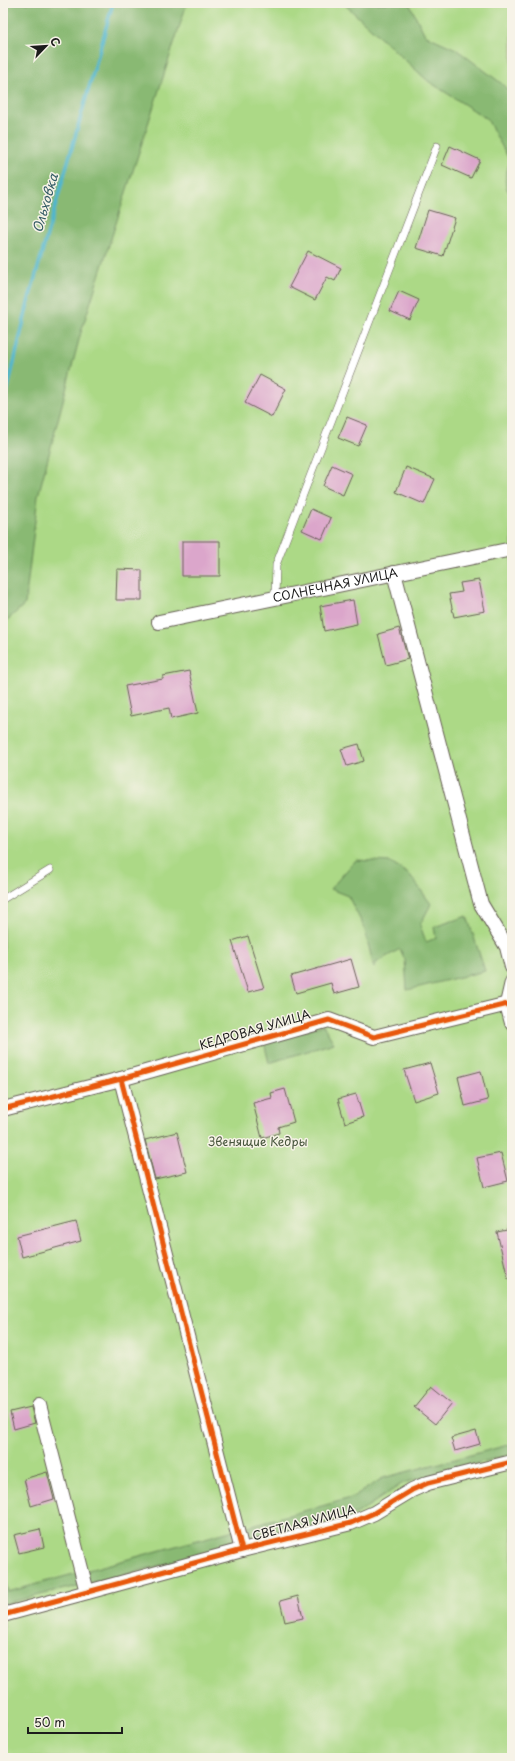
<svg xmlns="http://www.w3.org/2000/svg" width="515" height="1761" viewBox="0 0 515 1761" font-family="'Playpen Sans',sans-serif">
	<style>
		.green { fill: #acd986; stroke: #647a51 }
		.forest { fill: #89b973; stroke: #526a48 }
		.lines { fill: none; stroke-linecap: round; stroke-linejoin: round }
		.stream { stroke: #50b6ce; stroke-width: 3.5 }
		.building { fill: #dba6cb }
		.lane-casing { stroke: #676056; stroke-width: 8 }
		.street-casing { stroke: #676056; stroke-width: 16 }
		.lane { stroke: #fff; stroke-width: 7 }
		.street { stroke: #fff; stroke-width: 14 }
		.cycleway-casing { stroke: #f7f3e8; stroke-width: 8 }
		.cycleway { stroke: #e8590c; stroke-width: 5 }
		.labels { text-anchor: middle; stroke-width: 3; stroke-linejoin: round; paint-order: stroke }
		.street-label { font-size: 12px; fill: #1c1c1c; stroke: #f7f3e8 }
		.park-label { font-size: 12px; fill: #47553c; stroke: #f7f3e8 }
		.water-label { font-size: 13px; font-style: italic; fill: #315a63; stroke: #f7f3e8 }
	</style>
	<rect width="100%" height="100%" fill="#f7f3e8"/>
	<filter id="ink" filterUnits="userSpaceOnUse"><feTurbulence type="fractalNoise" baseFrequency=".025" numOctaves="2"/><feDisplacementMap in="SourceGraphic" scale="8" xChannelSelector="R" yChannelSelector="G"/><feConvolveMatrix kernelMatrix="1 2 1 2 8 2 1 2 1" color-interpolation-filters="sRGB"/></filter>
	<filter id="wash" filterUnits="userSpaceOnUse"><feTurbulence type="fractalNoise" baseFrequency=".012" numOctaves="4" result="noise"/><feDisplacementMap in="SourceGraphic" scale="16" xChannelSelector="R" yChannelSelector="G"/><feGaussianBlur stdDeviation="0.9" result="paint"/><feColorMatrix in="noise" values="0 0 0 0 0 0 0 0 0 0 0 0 0 0 0 0 0 1.4 0 .05"/><feComposite in="paint" operator="in"/></filter>
	<g filter="url(#wash)">
		<rect width="100%" height="100%" fill="#f1dfc1"/>
		<path class="green" d="M137 3H512V1758H3V527Z"/>
		<path class="forest" d="M3 3H187L81 332 38 496 25 604 3 624Z
			M343 3H409L425 35 456 49 501 83 512 94V196C501 185 506 174 510 161L487 119 428 81Z
			M356 860 389 862 410 875 431 904 420 925 426 942 436 938 434 927 467 916 485 971 407 990 405 960 400 949 377 962 374 968 364 927 348 896 330 889Z
			M323 1025 334 1043 269 1063 264 1042Z
			M512 1444V1454L403 1483 358 1513 131 1573 3 1604V1573L8 1592 351 1498 383 1478Z"/>
		<g class="lines">
			<path class="stream" d="M3 409 29 299 113 3"/>
		</g>
		<g id="blocks">
			<path class="building" d="M450 146 480 160 471 178 442 165Z
				M428 210 455 218 443 256 416 248Z
				M308 251 341 268 335 281 327 277 315 300 289 287Z
				M399 291 419 300 410 320 390 311Z
				M260 375 286 389 272 417 245 403Z
				M347 417 367 425 358 446 338 438Z
				M332 465 352 474 343 495 323 486Z
				M406 467 435 479 424 504 396 492Z
				M311 509 331 518 322 539 302 530Z
				M182 541H220V576H182Z
				M117 569 142 570V600H116Z
				M479 580 485 611 454 617 449 594 462 592 460 583Z
				M353 600 357 624 324 631 320 606Z
				M399 628 408 659 386 665 378 634Z
				M189 671 198 713 171 719 169 708 131 716 125 686 163 679V676Z
				M359 744 364 761 347 766 341 749Z
				M248 936 264 988 248 992 232 941Z
				M351 959 359 987 334 994 331 983 296 993 291 976Z
				M430 1063 439 1093 414 1101 404 1070Z
				M481 1071 488 1100 465 1106 458 1077Z
				M285 1089 294 1122 278 1127 279 1133 262 1138 253 1103 272 1098 271 1093Z
				M356 1094 363 1117 345 1123 338 1099Z
				M177 1132 187 1172 155 1179 145 1140Z
				M501 1153 508 1181 484 1187 477 1158Z
				M76 1221 81 1241 22 1257 17 1236Z
				M512 1229V1278L508 1279 497 1232Z
				M431 1386 452 1403 435 1424 414 1407Z
				M31 1407 35 1423 14 1429 10 1412Z
				M476 1431 480 1444 455 1451 451 1438Z
				M47 1472 54 1499 31 1506 24 1479Z
				M40 1529 44 1547 19 1553 14 1535Z
				M298 1596 303 1618 285 1622 280 1601Z"/>
		</g>
	</g>
	<g filter="url(#ink)">
		<use href="#blocks" fill-opacity="0" stroke="#676056" stroke-width="1"/>
		<g class="lines">
			<defs>
				<path id="lane" d="M275 597 276 565 437 146
					M3 899 50 870"/>
				<g id="street">
					<path d="M394 573 481 904 507 947 512 967"/>
					<path id="s1" d="M159 622 512 549"/>
					<path d="M512 982 507 1004 512 1023"/>
					<path d="M121 1079 242 1550"/>
					<path d="M3 1109 121 1079 329 1020 374 1037 512 1003"/>
					<path d="M39 1405 87 1592"/>
					<path d="M3 1615 242 1550 351 1523 374 1513 412 1490 428 1483 512 1462"/>
				</g>
			</defs>
			<use href="#lane" class="lane-casing"/>
			<use href="#street" class="street-casing"/>
			<use href="#lane" class="lane"/>
			<use href="#street" class="street"/>
			<defs>
				<path id="cycleway" d="M121 1079 242 1550
					M3 1109 121 1079 329 1020 374 1037 512 1003
					M3 1615 242 1550 351 1523 374 1513 412 1490 428 1483 512 1462"/>
			</defs>
			<use href="#cycleway" class="cycleway-casing"/>
			<use href="#cycleway" class="cycleway"/>
		</g>
	</g>
	<g class="labels">
		<g class="street-label">
			<text dy="4" stroke="none"><textPath href="#s1" startOffset="180">СОЛНЕЧНАЯ УЛИЦА</textPath></text>
			<text transform="translate(255 1030) rotate(-16)" y="4">КЕДРОВАЯ УЛИЦА</text>
			<text transform="translate(304 1523) rotate(-15)" y="4">СВЕТЛАЯ УЛИЦА</text>
		</g>
		<g class="park-label">
			<text x="258" y="1146">Звенящие Кедры</text>
		</g>
		<g class="water-label">
			<text transform="translate(45 203) rotate(-74)" y="5">Ольховка</text>
		</g>
	</g>
	<rect width="515" height="1761" fill="none" stroke="#f7f3e8" stroke-width="16"/>
	<g transform="translate(46 46) rotate(65)" stroke="#f7f3e8" stroke-width="3" paint-order="stroke">
	<path d="M0-3L7 15L0 10L-7 15Z" fill="#1c1c1c"/>
	<text y="-6" font-size="11" font-weight="bold" text-anchor="middle" fill="#1c1c1c">С</text>
	</g>
	<path d="M28 1727v6h94v-6" fill="none" stroke="#1c1c1c" stroke-width="2"/>
	<text x="34" y="1727" font-size="12" fill="#1c1c1c" stroke="#f7f3e8" stroke-width="3" paint-order="stroke">50 m</text>
</svg>
